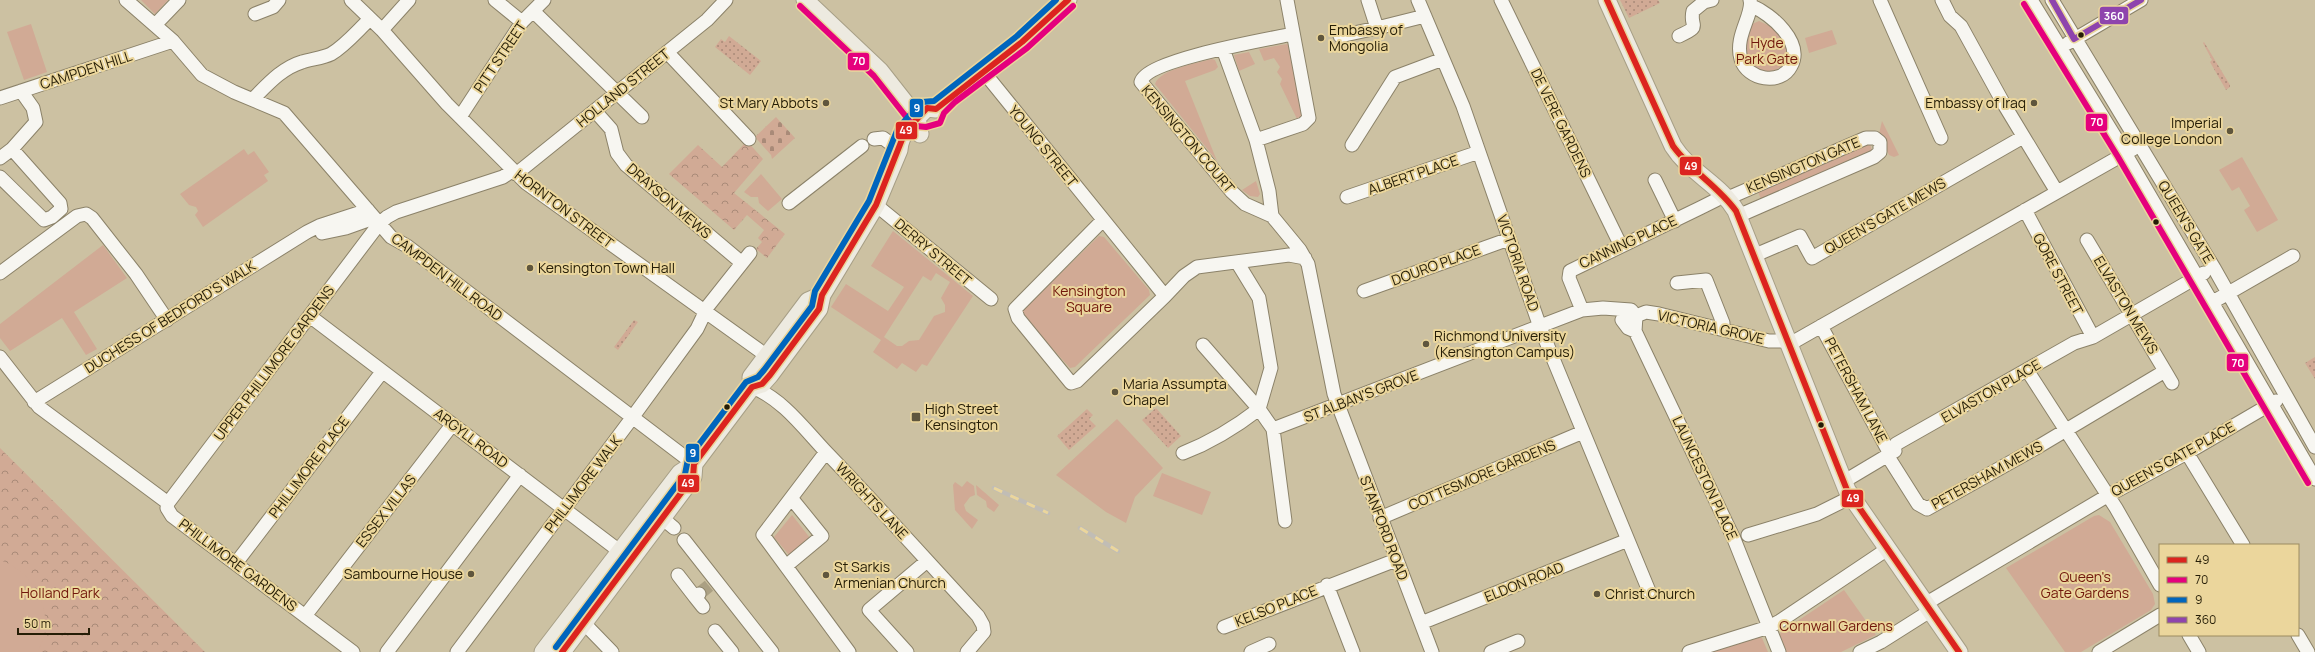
<svg xmlns="http://www.w3.org/2000/svg" width="2315" height="652" viewBox="0 0 2315 652" font-family="Manrope,sans-serif">
	<style>
		.grass { fill: url(#grass-dots) }
		.cemetery { fill: url(#cemetery-stones) }
		.park { fill: url(#park-crowns) }
		.garden { fill: #d1aa95; fill-rule: evenodd }
		.lines { fill: none; stroke-linecap: round; stroke-linejoin: round }
		.minor-tunnel { stroke: #aba083; stroke-width: 13; stroke-dasharray: 13 6; stroke-linecap: butt }
		.minor-casing { stroke: #8b8269; stroke-width: 15 }
		.major-casing { stroke: #a79f86; stroke-width: 19 }
		.minor { stroke: #f7f6f1; stroke-width: 13 }
		.major { stroke: #edeae0; stroke-width: 17 }
		.rail-casing { stroke: #c1bdb5; stroke-width: 4.5 }
		.rail { stroke: #ebd69c; stroke-width: 3; stroke-dasharray: 9; stroke-linecap: butt }
		.bus-1-casing { stroke: #ebd69c; stroke-width: 9 }
		.bus-2-casing { stroke: #ebd69c; stroke-width: 9 }
		.bus-3-casing { stroke: #ebd69c; stroke-width: 9 }
		.bus-4-casing { stroke: #ebd69c; stroke-width: 9 }
		.bus-1 { stroke: #dc241f; stroke-width: 6 }
		.bus-2 { stroke: #e5007d; stroke-width: 6 }
		.bus-3 { stroke: #0065bd; stroke-width: 6 }
		.bus-4 { stroke: #8e44ad; stroke-width: 6 }
		.bus-dot { fill: #251d06; stroke: #ebd69c; stroke-width: 1.5 }
		.poi-dot { fill: #5f563d; stroke: #ebd69c; stroke-width: 1.5 }
		.labels { text-anchor: middle; stroke-width: 4; stroke-linejoin: round; paint-order: stroke }
		.poi-label { font-size: 14px; fill: #251d06; stroke: #ebd69c; text-anchor: start }
		.park-label { font-size: 14px; fill: #71170c; stroke: #ebd69c }
		.street-label { font-size: 14px; fill: #251d06; stroke: #ebd69c }
		.line-badge { stroke: #ebd69c; stroke-width: 1.5 }
		.badge-label { font-size: 11px; text-anchor: middle; font-weight: bold; fill: #fff }
	</style>
	<defs>
		<pattern id="grass-dots" width="8" height="8" patternUnits="userSpaceOnUse"><rect width="8" height="8" fill="#d1aa95"/><path d="M2 2h.1M6 6h.1" fill="none" stroke="#a98a78" stroke-width="1.8" stroke-linecap="round"/></pattern>
		<pattern id="cemetery-stones" width="16" height="16" patternUnits="userSpaceOnUse"><rect width="16" height="16" fill="#d1aa95"/><path d="M2 7V4a2 2 0 0 1 4 0v3zM10 15v-3a2 2 0 0 1 4 0v3z" fill="#a98a78"/></pattern>
		<pattern id="park-crowns" width="20" height="18" patternUnits="userSpaceOnUse"><rect width="20" height="18" fill="#d1aa95"/><path d="M2 6a3 3 0 1 1 6 0M12 15a3 3 0 1 1 6 0" fill="none" stroke="#a98a78"/></pattern>
	</defs>
	<rect width="100%" height="100%" fill="#ccc1a2"/>
	<path class="grass" d="M1620 0H1658L1660 3 1629 18Z
		M729 36 761 61 750 75 715 47 721 39 725 42Z
		M2204 42 2230 85V87L2226 90 2210 62 2212 60 2203 43Z
		M634 320 638 322 618 350 614 347Z
		M2315 357V379L2305 363Z
		M1156 408 1181 436 1168 448 1142 420Z
		M1087 409 1093 415 1089 419 1096 426 1069 450 1057 436Z"/>
	<path class="cemetery" d="M776 117 795 138 772 159 771 155 755 137Z"/>
	<path class="park" d="M747 141 763 159 734 193 785 234 767 258 756 249 762 242 758 238 764 230 747 215 734 230 669 174 698 145 722 167Z
		M0 448 205 652H0Z"/>
	<path class="garden" d="M141 0H168L155 14Z
		M1759 21 1774 28 1786 40 1788 60C1777 73 1770 72 1753 69 1743 50 1745 44 1752 24Z
		M31 24 47 72 24 80 7 32Z
		M1832 30 1837 44 1809 53 1805 38Z
		M1287 44 1290 46 1302 115 1297 119 1280 84 1282 79 1277 72 1280 67 1274 58 1264 61 1259 49Z
		M1249 52 1255 64 1239 71 1234 55Z
		M1212 59 1215 60 1218 67 1215 70 1185 81 1217 161 1155 84C1160 69 1198 63 1212 59Z
		M1882 121 1899 155 1894 157 1889 155 1879 134Z
		M1866 142 1870 144 1872 151 1761 199 1757 190Z
		M244 149 248 155 254 151 269 172 264 175 268 181 203 227 195 215 198 211 196 207 189 205 180 194Z
		M2242 157 2278 220 2257 232 2244 210 2250 206 2239 187 2232 191 2219 170Z
		M761 174 782 199 768 211 759 203 758 197H751L744 192Z
		M1256 181 1260 194 1258 197 1250 196 1242 190Z
		M893 231 973 296 927 366 922 364 916 372 902 363 897 369 873 352 881 340 831 307 846 284 888 311 904 287 871 266ZM936 273 950 282 941 298 945 305V312L934 316 919 340 909 341 902 346H897L884 337 923 276 931 281Z
		M1099 236 1104 237 1149 290 1150 295 1075 367 1070 368 1022 315V311Z
		M103 245 127 278 74 312 97 349 86 355 62 318 10 351 0 338V324Z
		M1117 419 1163 468 1135 497 1126 523 1106 512 1056 475Z
		M1162 473 1211 492 1202 515 1153 496Z
		M967 481 974 486 975 495 970 497 964 505 966 511 978 520 972 529 955 510 953 485 955 482 962 487Z
		M976 485 999 505 994 512 987 507 986 501 977 495Z
		M792 515 810 538 789 555 774 537Z
		M2099 515 2110 522 2153 594 2155 604 2151 610 2081 652H2065L2006 568 2094 516Z
		M0 560C37 573 58 617 37 652H0Z
		M1844 590 1876 635 1841 652H1785L1779 636 1781 632Z
		M1756 637 1762 638 1768 652H1709Z"/>
	<g class="lines">
		<path class="minor-tunnel" d="M699 594 711 584"/>
		<defs>
			<path id="minor" d="M126 0 173 41 202 75 234 92 284 113 391 237 407 246 694 464
				M351 0 382 30 447 104 526 183 767 356
				M495 0 522 22
				M1368 0 1377 28 1425 16
				M1418 0 1463 106 1540 327 1649 591
				M1501 0 1621 246
				M1750 0C1754 14 1734 36 1741 59 1747 80 1781 86 1791 66 1804 42 1771 14 1752 6
				M1880 0 1941 138
				M1942 0 1950 16 1961 26 2005 106 2057 192
				M2031 0 2125 153 2315 479
				M2052 0 2214 268 2315 447
				M533 11 642 117
				M255 14 273 7 279 0
				M155 25 179 0
				M382 30 409 0
				M1340 36 1377 28
				M1679 36C1703 25 1689 28 1693 11L1704 2 1712 0
				M2068 43 2141 0
				M1223 49 1256 140 1269 191 1272 216 1300 250 1308 264 1334 394 1432 652
				M667 52 749 139
				M983 71 1165 296 1077 381 1071 383 1018 318 1015 309 1103 220
				M0 98 173 41
				M253 99C268 84 282 68 302 62 311 59 323 58 331 54 346 45 358 30 370 19
				M595 111 611 129 617 153 626 165 742 263
				M460 117 522 22 544 0
				M874 139 883 138 899 150
				M1256 140 1303 124 1309 118 1287 0
				M1352 145 1395 77 1443 59
				M0 158 12 149 36 122 33 108 21 91
				M516 174 707 20 726 0
				M0 177 44 220 52 217 61 209 60 203 12 149
				M1655 180 1675 221
				M1347 197 1479 152
				M1728 198 1866 138H1875L1880 142V152L1874 157 1738 216
				M789 203 862 146
				M876 205 991 299
				M2025 210 2093 337
				M1272 216 1245 204 1232 192 1141 82C1146 60 1269 39 1293 34
				M322 233 346 228 374 218
				M1753 256 1800 236 1812 258 2023 137
				M1237 262 1259 298 1271 368 1259 409 1273 429 1285 521
				M0 273 77 216 86 214 92 218 136 274 167 320
				M1677 283 1706 280 1723 323 1722 329
				M1364 291 1509 239
				M1165 296 1184 276 1197 267 1289 255 1305 258
				M2211 303 2293 256
				M1582 310 1569 278 1570 271 1700 208 1716 200 1723 193
				M1627 310 1622 320 1628 328 1635 331
				M1636 316 1646 312 1659 314 1769 341H1787
				M311 317 626 556
				M1821 326 1890 454
				M1788 345 2133 149
				M0 357 39 407 168 503 167 508 172 516 353 652
				M2027 370 2116 508 2160 585
				M2165 371 2172 383
				M752 387C783 399 805 430 827 453 878 506 928 562 978 616L983 625 984 632 967 652
				M34 402 307 232 319 226 368 210
				M1273 429 1582 310 1603 308 1631 310 1636 316 1635 331 1734 539 1779 652
				M1894 451 1896 444 2074 343 2093 337 2204 273
				M826 452 763 535 849 652
				M1183 453C1209 443 1237 426 1259 409L1203 345
				M2187 453 2243 545
				M1887 455 1918 504 1927 509 2036 448 2165 371 2087 240
				M1843 482 1895 451
				M168 503 379 224 387 217 396 212 503 177 513 170
				M655 512 674 528
				M1380 518 1583 432
				M1748 535 1817 514 1851 497
				M684 540 772 652
				M236 563 382 372
				M786 566 822 536 792 499
				M678 575 695 597 699 594
				M1327 585 1353 652
				M695 597 703 607
				M1925 604 2107 496 2187 453 2276 401
				M305 616 452 425
				M577 616 612 652
				M1421 623 1628 540
				M1224 627 1396 560
				M715 631 732 652
				M2189 635 2199 652
				M2298 635 2308 652
				M387 652 520 475
				M457 652 629 422 697 329 708 306 750 253
				M907 652 869 610 927 561
				M1251 652 1269 644
				M1491 652 1518 641
				M1689 652 1769 627 1780 621 1886 550
				M1860 652 1881 642 1930 611
				M2099 652 2160 615"/>
			<path id="major" d="M805 0 880 71 917 118 920 134
				M1607 0 1673 146C1690 173 1720 184 1736 211L1847 490 1959 652
				M752 387 751 377 808 301 822 295
				M543 652 680 473 694 464
				M562 652 693 477 694 464 752 387 762 384 770 375 819 309 822 295 876 205 899 150C900 132 915 120 927 108L936 109 1022 42 1068 0"/>
		</defs>
		<use href="#minor" class="minor-casing"/>
		<use href="#major" class="major-casing"/>
		<use href="#minor" class="minor"/>
		<use href="#major" class="major"/>
		<defs>
			<path id="rail" d="M994 488 1048 513
				M1080 528 1118 551"/>
		</defs>
		<use href="#rail" class="rail-casing"/>
		<use href="#rail" class="rail"/>
		<defs>
			<path id="bus-1" d="M1607 0 1673 146C1691 171 1718 186 1736 211L1847 490 1959 652
				M562 652 693 477 694 464 752 387 762 384 770 375 819 309 822 295 876 205 905 132 927 108 936 109 1022 42 1068 0"/>
			<path id="bus-2" d="M2024 4 2118 157 2308 483
				M800 6 874 76 911 123
				M916 126 926 127 940 123 944 113 955 102 1027 48 1073 6"/>
			<path id="bus-3" d="M556 647 685 474 688 459 746 382 758 377 764 370 812 306 815 291 869 201 898 128 922 102 934 101 1017 36 1056 0"/>
			<path id="bus-4" d="M2052 0 2074 39 2141 0"/>
		</defs>
		<use href="#bus-1" class="bus-1-casing"/>
		<use href="#bus-2" class="bus-2-casing"/>
		<use href="#bus-3" class="bus-3-casing"/>
		<use href="#bus-4" class="bus-4-casing"/>
		<use href="#bus-1" class="bus-1"/>
		<use href="#bus-2" class="bus-2"/>
		<use href="#bus-3" class="bus-3"/>
		<use href="#bus-4" class="bus-4"/>
	</g>
	<g class="bus-dot">
		<circle cx="2081" cy="35" r="3.5"/>
		<circle cx="2156" cy="222" r="3.5"/>
		<circle cx="727" cy="407" r="3.5"/>
		<circle cx="1821" cy="425" r="3.5"/>
	</g>
	<g class="poi-dot">
		<circle cx="1321" cy="38" r="4"/>
		<circle cx="826" cy="103" r="4"/>
		<circle cx="2034" cy="103" r="4"/>
		<circle cx="2230" cy="131" r="4"/>
		<circle cx="530" cy="268" r="4"/>
		<circle cx="1426" cy="344" r="4"/>
		<circle cx="1115" cy="392" r="4"/>
		<rect x="911" y="412" width="10" height="10" rx="2"/>
		<circle cx="471" cy="574" r="4"/>
		<circle cx="826" cy="575" r="4"/>
		<circle cx="1597" cy="594" r="4"/>
	</g>
	<g class="labels">
		<g class="poi-label">
			<text x="1329" y="35">Embassy of<tspan x="1329" dy="16">Mongolia</tspan></text>
			<text x="818" y="108" text-anchor="end">St Mary Abbots</text>
			<text x="2026" y="108" text-anchor="end">Embassy of Iraq</text>
			<text x="2222" y="128" text-anchor="end">Imperial<tspan x="2222" dy="16">College London</tspan></text>
			<text x="538" y="273">Kensington Town Hall</text>
			<text x="1434" y="341">Richmond University<tspan x="1434" dy="16">(Kensington Campus)</tspan></text>
			<text x="1123" y="389">Maria Assumpta<tspan x="1123" dy="16">Chapel</tspan></text>
			<text x="925" y="414">High Street<tspan x="925" dy="16">Kensington</tspan></text>
			<text x="834" y="572">St Sarkis<tspan x="834" dy="16">Armenian Church</tspan></text>
			<text x="463" y="579" text-anchor="end">Sambourne House</text>
			<text x="1605" y="599">Christ Church</text>
		</g>
		<g class="park-label">
			<text x="1767" y="48">Hyde<tspan x="1767" dy="16">Park Gate</tspan></text>
			<text x="1089" y="296">Kensington<tspan x="1089" dy="16">Square</tspan></text>
			<text x="2085" y="582">Queen's<tspan x="2085" dy="16">Gate Gardens</tspan></text>
			<text x="60" y="598">Holland Park</text>
			<text x="1836" y="631">Cornwall Gardens</text>
		</g>
		<g class="street-label">
			<text transform="translate(500 57) rotate(-56)" y="5">PITT STREET</text>
			<text transform="translate(86 70) rotate(-18)" y="5">CAMPDEN HILL</text>
			<text transform="translate(623 88) rotate(-39)" y="5">HOLLAND STREET</text>
			<text transform="translate(1561 123) rotate(64)" y="5">DE VERE GARDENS</text>
			<text transform="translate(1188 139) rotate(50)" y="5">KENSINGTON COURT</text>
			<text transform="translate(1043 146) rotate(51)" y="5">YOUNG STREET</text>
			<text transform="translate(1803 165) rotate(-23)" y="5">KENSINGTON GATE</text>
			<text transform="translate(1413 175) rotate(-19)" y="5">ALBERT PLACE</text>
			<text transform="translate(669 201) rotate(41)" y="5">DRAYSON MEWS</text>
			<text transform="translate(564 209) rotate(37)" y="5">HORNTON STREET</text>
			<text transform="translate(1885 216) rotate(-30)" y="5">QUEEN'S GATE MEWS</text>
			<text transform="translate(2186 222) rotate(59)" y="5">QUEEN'S GATE</text>
			<text transform="translate(1628 242) rotate(-25)" y="5">CANNING PLACE</text>
			<text transform="translate(933 252) rotate(40)" y="5">DERRY STREET</text>
			<text transform="translate(1518 263) rotate(71)" y="5">VICTORIA ROAD</text>
			<text transform="translate(1436 265) rotate(-20)" y="5">DOURO PLACE</text>
			<text transform="translate(2058 274) rotate(62)" y="5">GORE STREET</text>
			<text transform="translate(447 277) rotate(37)" y="5">CAMPDEN HILL ROAD</text>
			<text transform="translate(2126 305) rotate(59)" y="5">ELVASTON MEWS</text>
			<text transform="translate(170 317) rotate(-32)" y="5">DUCHESS OF BEDFORD'S WALK</text>
			<text transform="translate(1711 327) rotate(13)" y="5">VICTORIA GROVE</text>
			<text transform="translate(274 363) rotate(-53)" y="5">UPPER PHILLIMORE GARDENS</text>
			<text transform="translate(1856 390) rotate(62)" y="5">PETERSHAM LANE</text>
			<text transform="translate(1991 391) rotate(-30)" y="5">ELVASTON PLACE</text>
			<text transform="translate(1361 396) rotate(-21)" y="5">ST ALBAN'S GROVE</text>
			<text transform="translate(471 438) rotate(37)" y="5">ARGYLL ROAD</text>
			<text transform="translate(2173 459) rotate(-29)" y="5">QUEEN'S GATE PLACE</text>
			<text transform="translate(309 467) rotate(-53)" y="5">PHILLIMORE PLACE</text>
			<text transform="translate(1482 475) rotate(-23)" y="5">COTTESMORE GARDENS</text>
			<text transform="translate(1987 475) rotate(-29)" y="5">PETERSHAM MEWS</text>
			<text transform="translate(1705 478) rotate(65)" y="5">LAUNCESTON PLACE</text>
			<text transform="translate(583 484) rotate(-53)" y="5">PHILLIMORE WALK</text>
			<text transform="translate(872 501) rotate(47)" y="5">WRIGHTS LANE</text>
			<text transform="translate(386 511) rotate(-52)" y="5">ESSEX VILLAS</text>
			<text transform="translate(1384 528) rotate(69)" y="5">STANFORD ROAD</text>
			<text transform="translate(238 565) rotate(37)" y="5">PHILLIMORE GARDENS</text>
			<text transform="translate(1524 582) rotate(-22)" y="5">ELDON ROAD</text>
			<text transform="translate(1276 606) rotate(-22)" y="5">KELSO PLACE</text>
		</g>
	</g>
	<g class="line-badge">
		<rect x="2099" y="6" width="30" height="19" rx="4" fill="#8e44ad"/>
		<rect x="847" y="52" width="23" height="19" rx="4" fill="#e5007d"/>
		<rect x="909" y="98" width="15" height="20" rx="4" fill="#0065bd"/>
		<rect x="2085" y="113" width="23" height="19" rx="4" fill="#e5007d"/>
		<rect x="895" y="121" width="23" height="19" rx="4" fill="#dc241f"/>
		<rect x="1679" y="156" width="23" height="20" rx="4" fill="#dc241f"/>
		<rect x="2226" y="353" width="23" height="19" rx="4" fill="#e5007d"/>
		<rect x="685" y="443" width="15" height="20" rx="4" fill="#0065bd"/>
		<rect x="677" y="474" width="23" height="19" rx="4" fill="#dc241f"/>
		<rect x="1841" y="489" width="23" height="19" rx="4" fill="#dc241f"/>
	</g>
	<g class="badge-label">
		<text x="2114" y="20">360</text>
		<text x="859" y="65">70</text>
		<text x="917" y="112">9</text>
		<text x="2097" y="126">70</text>
		<text x="906" y="134">49</text>
		<text x="1691" y="170">49</text>
		<text x="2238" y="367">70</text>
		<text x="693" y="457">9</text>
		<text x="688" y="487">49</text>
		<text x="1853" y="502">49</text>
	</g>
	<rect x="2159" y="544" width="140" height="92" fill="#ebd69c" stroke="#9c8c60"/>
	<rect x="2167" y="557" width="20" height="6" fill="#dc241f" stroke="#9c8c60"/>
	<text x="2195" y="564" font-size="12" fill="#251d06">49</text>
	<rect x="2167" y="577" width="20" height="6" fill="#e5007d" stroke="#9c8c60"/>
	<text x="2195" y="584" font-size="12" fill="#251d06">70</text>
	<rect x="2167" y="597" width="20" height="6" fill="#0065bd" stroke="#9c8c60"/>
	<text x="2195" y="604" font-size="12" fill="#251d06">9</text>
	<rect x="2167" y="617" width="20" height="6" fill="#8e44ad" stroke="#9c8c60"/>
	<text x="2195" y="624" font-size="12" fill="#251d06">360</text>
	<path d="M18 628v6h71v-6" fill="none" stroke="#251d06" stroke-width="2"/>
	<text x="24" y="628" font-size="12" fill="#251d06" stroke="#ebd69c" stroke-width="3" paint-order="stroke">50 m</text>
</svg>
